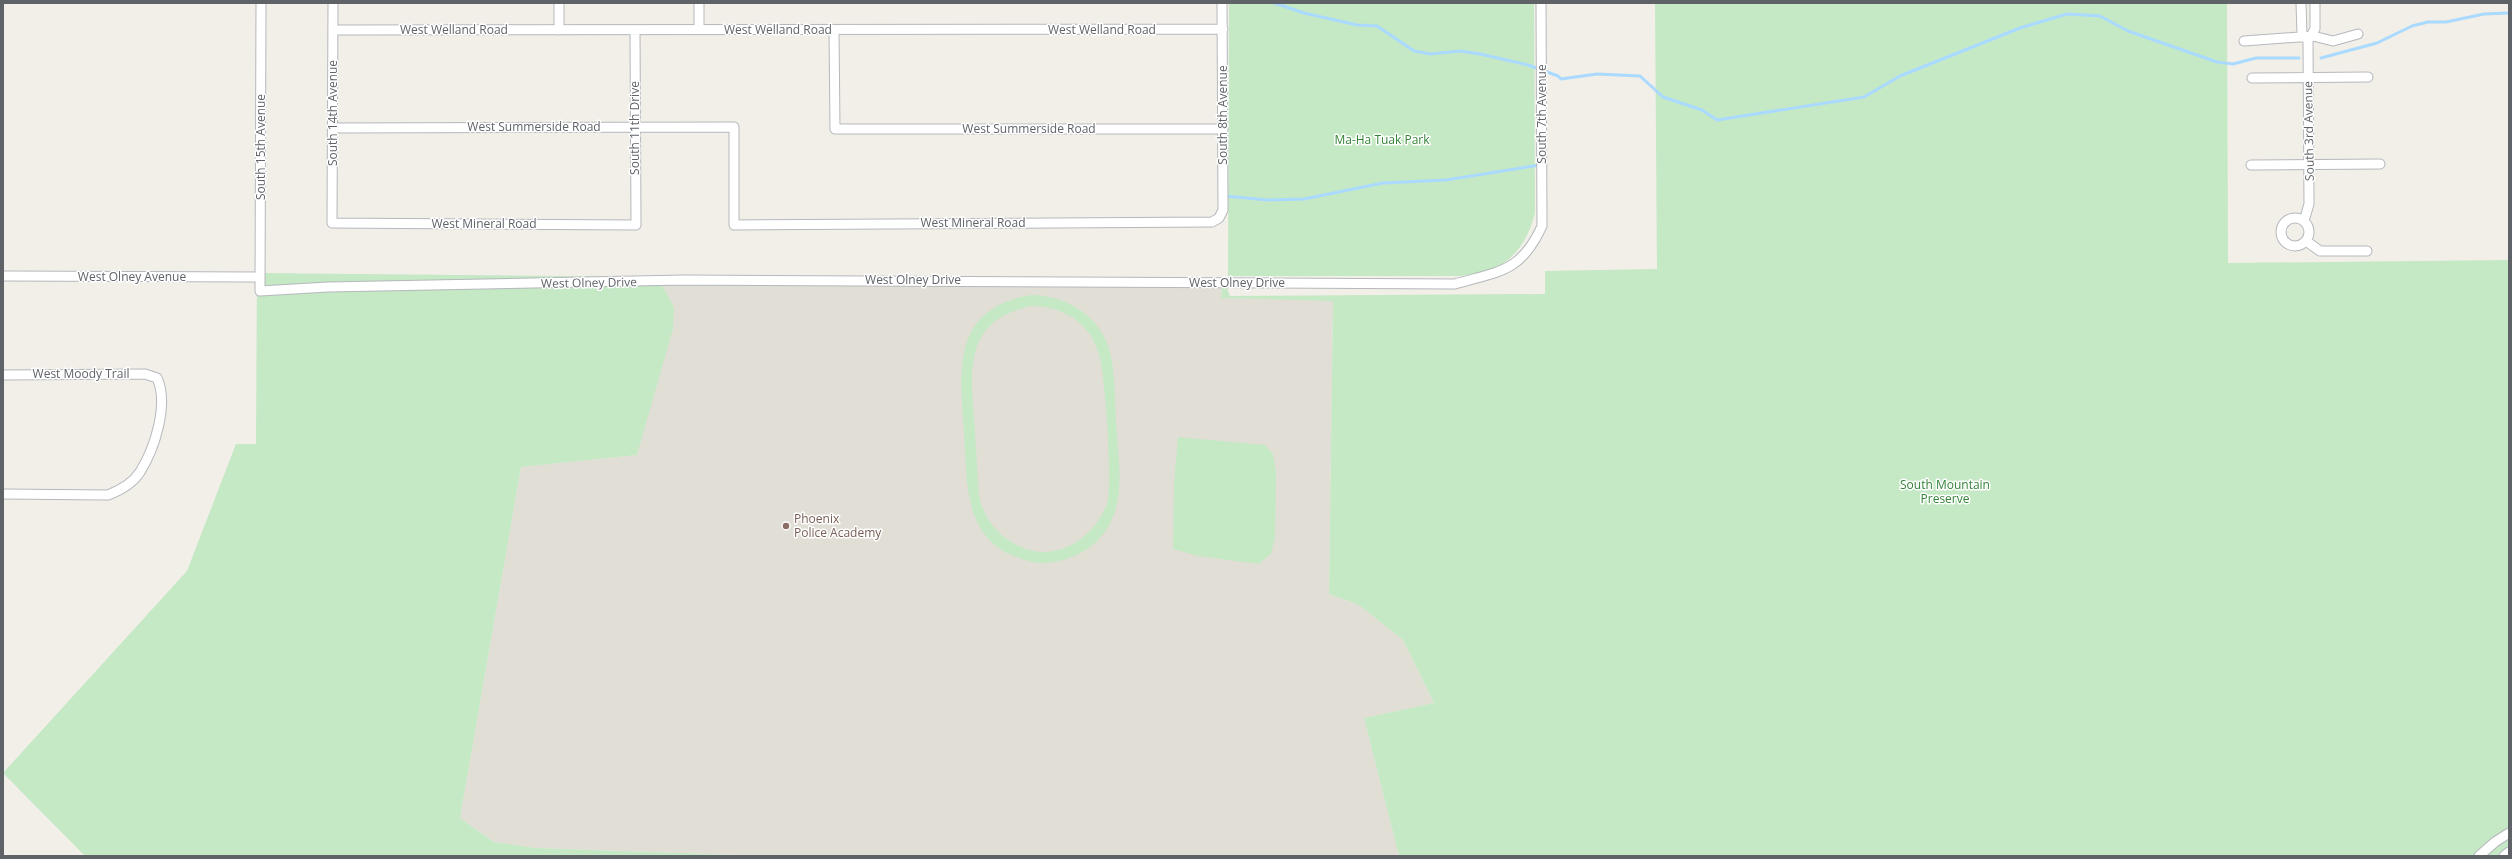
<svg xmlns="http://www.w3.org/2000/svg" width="2512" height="859" viewBox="0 0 2512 859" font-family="'Open Sans',sans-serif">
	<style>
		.education { fill: #e1ded6 }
		.green { fill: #c5e8c5; fill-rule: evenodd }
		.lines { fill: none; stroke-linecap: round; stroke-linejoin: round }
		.stream { stroke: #aadaff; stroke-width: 3 }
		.minor-casing { stroke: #b5b8bc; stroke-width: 11 }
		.minor { stroke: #fff; stroke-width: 9 }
		.education-dot { fill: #8d6e63; stroke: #fff; stroke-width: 1.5 }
		.labels { text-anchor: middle; stroke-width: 3; stroke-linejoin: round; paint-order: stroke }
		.street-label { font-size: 12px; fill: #5f6368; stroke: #fff }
		.park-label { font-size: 12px; fill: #348238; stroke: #fff }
		.education-label { font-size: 12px; fill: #785e54; stroke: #fff; text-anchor: start }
	</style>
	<rect width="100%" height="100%" fill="#f1efe8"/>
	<path class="education" d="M662 285 1222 286 1221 298 1333 300 1329 594 1359 605 1403 640 1434 703 1364 718 1399 856H764L536 848 494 842 460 818 521 467 637 455 674 307Z"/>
	<path class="green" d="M1229 3H1534L1535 213C1524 255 1501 273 1459 276H1228Z
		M1655 3H2227L2228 263 2509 260V856H1399L1364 718 1434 703 1403 640 1359 605 1329 594 1333 301 1221 298 1222 286 662 285 674 307 673 329 637 455 521 467 460 818 494 842 536 848 764 856H85L3 773 187 571 236 444H256L257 273 1225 283 1230 296 1545 294V271L1657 269Z
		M1030 295C1067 295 1103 317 1111 356 1115 378 1115 401 1116 423 1119 465 1129 512 1094 544 1080 555 1063 562 1045 563 1033 564 1022 559 1011 555 963 534 967 477 964 433 960 371 950 310 1030 295ZM1031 306C1053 306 1075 314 1089 333 1094 340 1098 350 1100 358 1105 378 1113 486 1107 503 1095 538 1057 563 1021 547 998 537 984 519 979 495 977 470 976 444 974 419 970 365 966 320 1031 306Z
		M1178 437 1265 445 1273 454 1276 472 1275 538 1271 554 1259 564 1198 556 1173 549 1174 483Z"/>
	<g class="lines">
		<path class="stream" d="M1274 3 1304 13 1357 25 1377 26 1414 51 1430 54 1460 51 1480 54 1528 65 1558 76 1561 79 1597 74 1640 76 1663 97 1702 110 1717 120 1864 97 1900 76 2020 28 2067 14 2100 16 2128 31 2217 62 2233 64 2256 58H2299
			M2321 58 2377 43 2412 26 2428 22H2446L2484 14 2509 13
			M1225 196 1268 200 1304 199 1383 183 1446 180 1540 165"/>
		<defs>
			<path id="minor" d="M261 3 260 291 328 287 684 280 1455 284C1500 271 1521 272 1542 226L1541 3
				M333 3 332 223 636 225 635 30
				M559 3V30
				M699 3V29
				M2301 3 2302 34 2308 40 2309 204 2304 221
				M333 30 1223 29
				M834 30 835 129H1223
				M2309 39 2315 29V3
				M2244 41 2313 36 2333 41 2358 34
				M2252 78 2368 77
				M334 128 734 127V225L1212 222 1219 218 1223 210 1222 3
				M2251 165 2380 164
				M2281 232a14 14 0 1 1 28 0a14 14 0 1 1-28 0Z
				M2306 241 2320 251H2367
				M3 276 260 277
				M3 375 145 374 157 378C169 404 155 448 140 472 133 483 121 490 108 495L3 494
				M2479 856 2495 842 2509 833
				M2504 856 2509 852"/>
		</defs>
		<use href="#minor" class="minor-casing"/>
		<use href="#minor" class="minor"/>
	</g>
	<circle class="education-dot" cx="786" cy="526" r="4"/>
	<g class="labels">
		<g class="street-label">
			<text x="454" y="34">West Welland Road</text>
			<text x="778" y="34">West Welland Road</text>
			<text x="1102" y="34">West Welland Road</text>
			<text transform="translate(333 113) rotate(-90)" y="4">South 14th Avenue</text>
			<text transform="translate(1542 114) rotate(-90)" y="4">South 7th Avenue</text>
			<text transform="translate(1223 115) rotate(-90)" y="4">South 8th Avenue</text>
			<text x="534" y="131">West Summerside Road</text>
			<text transform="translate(635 128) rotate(-90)" y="4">South 11th Drive</text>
			<text x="1029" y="133">West Summerside Road</text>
			<text transform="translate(2309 131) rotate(-91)" y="4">South 3rd Avenue</text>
			<text transform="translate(261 147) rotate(-90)" y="4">South 15th Avenue</text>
			<text x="973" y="227">West Mineral Road</text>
			<text x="484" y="228">West Mineral Road</text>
			<text x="132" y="281">West Olney Avenue</text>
			<text x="913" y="284">West Olney Drive</text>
			<text transform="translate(589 283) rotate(-1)" y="4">West Olney Drive</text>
			<text x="1237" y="287">West Olney Drive</text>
			<text x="81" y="378">West Moody Trail</text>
		</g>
		<g class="park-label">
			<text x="1382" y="144">Ma-Ha Tuak Park</text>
			<text x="1945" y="489">South Mountain<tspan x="1945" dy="14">Preserve</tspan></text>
		</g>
		<g class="education-label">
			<text x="794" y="523">Phoenix<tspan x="794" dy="14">Police Academy</tspan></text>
		</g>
	</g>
	<rect width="2512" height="859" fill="none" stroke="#5f6368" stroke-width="8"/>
</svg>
